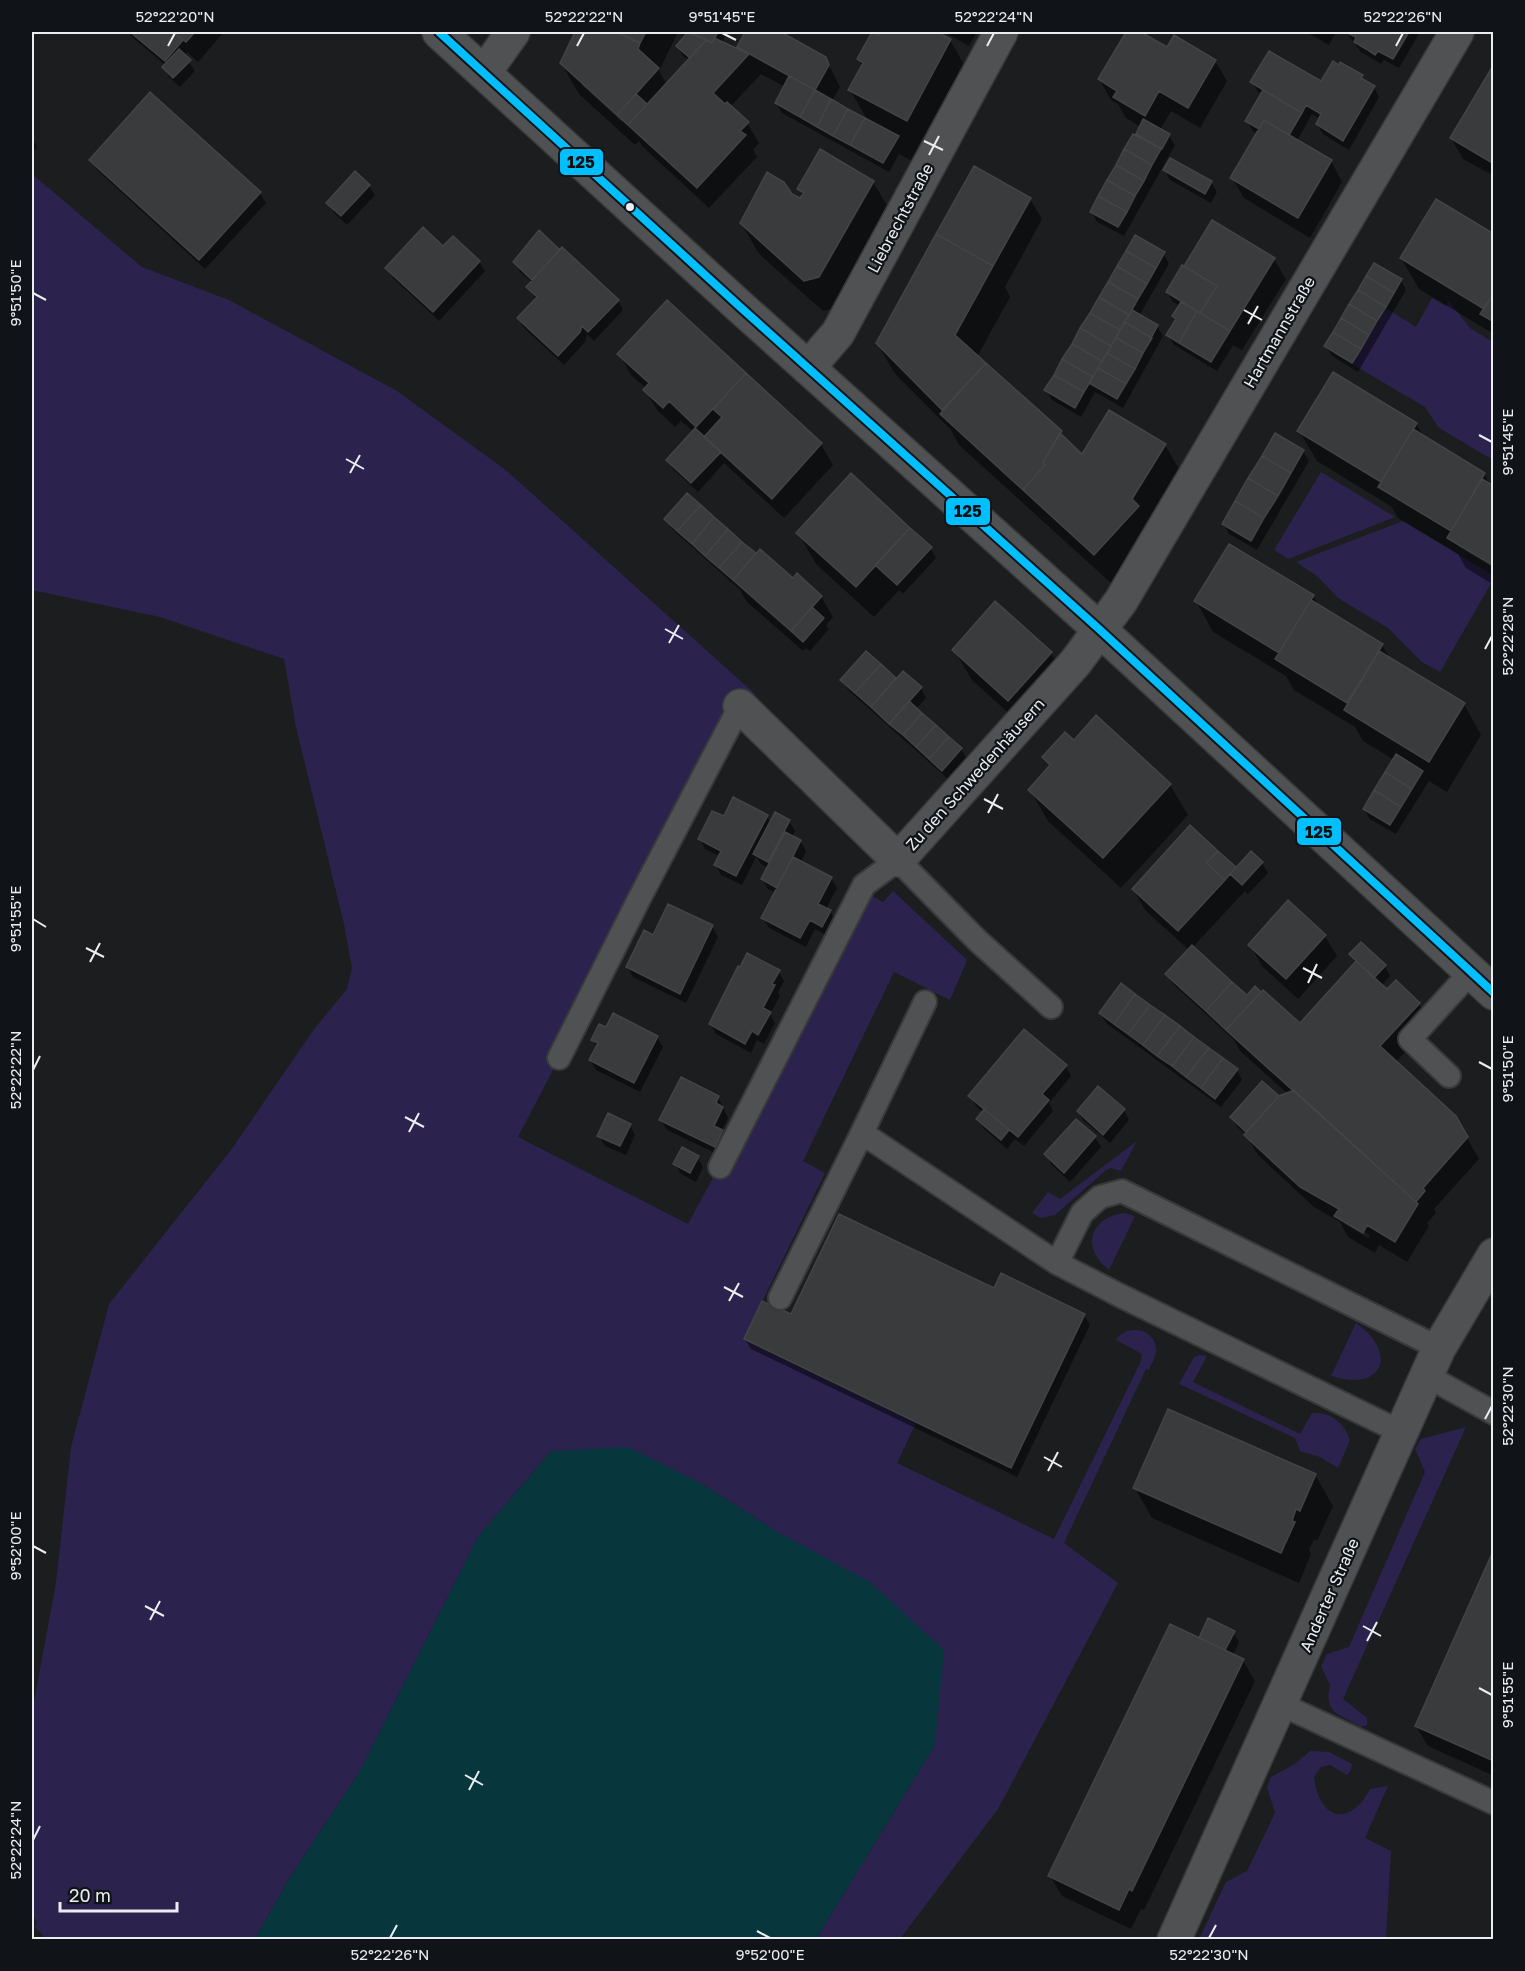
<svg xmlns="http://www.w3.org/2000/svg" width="1525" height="1971" viewBox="0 0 1525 1971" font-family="'Golos Text',sans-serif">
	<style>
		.green { fill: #2b234e }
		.water { fill: #07363d }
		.shadow { fill: #0007; fill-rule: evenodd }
		.building { fill: #393b3d; stroke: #424446; stroke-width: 1.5 }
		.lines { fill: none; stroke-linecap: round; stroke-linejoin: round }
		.service-casing { stroke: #37393b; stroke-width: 26 }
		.minor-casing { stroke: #37393b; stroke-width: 36 }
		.secondary-casing { stroke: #37393b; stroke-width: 36 }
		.service { stroke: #4f5153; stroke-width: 22 }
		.minor { stroke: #4f5153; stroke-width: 33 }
		.secondary { stroke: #4f5153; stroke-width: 33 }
		.bus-1-casing { stroke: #101418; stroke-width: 12 }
		.bus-1 { stroke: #00bfff; stroke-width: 8 }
		.ticks { fill: none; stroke: #ebeef1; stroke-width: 2 }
		.bus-dot { fill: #ebeef1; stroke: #101418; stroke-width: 2 }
		.labels { text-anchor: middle; stroke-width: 4.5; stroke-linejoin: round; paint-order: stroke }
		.street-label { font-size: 16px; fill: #ebeef1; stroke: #101418 }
		.line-badge { stroke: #101418; stroke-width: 2 }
		.pale-badge-label { font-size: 16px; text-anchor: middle; font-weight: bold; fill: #111 }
		.neatline { fill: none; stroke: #ebeef1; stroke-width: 2 }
		.ticks-label { font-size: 15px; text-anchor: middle; fill: #ebeef1 }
	</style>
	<rect width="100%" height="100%" fill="#1b1d1f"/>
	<path class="green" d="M32 174 142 267 229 300 397 391 507 471 755 694 724 743 518 1137 688 1224 866 893 883 902 893 891 967 960 950 1000 894 972 803 1161 825 1173 744 1339 916 1423 897 1463 1054 1539 1141 1361 1142 1354 1116 1340C1128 1322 1158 1330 1156 1352 1155 1359 1151 1364 1149 1370L1146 1369 1064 1543 1118 1583 998 1809 900 1939H816L935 1745 774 1530 702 1484 551 1451 478 1537 360 1771 289 1879 255 1939H46L35 1927 37 1922 32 1915V1712L56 1583 71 1447 109 1304 231 1150 315 1028 347 989 352 968 344 924 296 727 284 659 160 617 32 590Z
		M1432 298 1446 306 1449 301 1470 328 1493 342V460L1439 428 1425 407 1352 364 1386 308 1416 327Z
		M1321 472 1395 517 1288 559 1274 550Z
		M1403 521 1493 575V580L1440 672 1422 662 1388 628 1338 598 1318 577 1296 562Z
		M1137 1141 1121 1171 1111 1168 1106 1170 1055 1215 1041 1218 1032 1213 1048 1192 1060 1199Z
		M1124 1213 1135 1216 1109 1270C1081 1249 1089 1218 1124 1213Z
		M1356 1323C1399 1353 1383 1393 1331 1376Z
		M1200 1355 1207 1356 1193 1382 1300 1434 1312 1413C1331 1412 1344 1422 1350 1440L1338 1468 1320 1457 1300 1451 1295 1438 1179 1384 1194 1357Z
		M1466 1427 1343 1699 1367 1718V1725L1361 1727 1334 1712 1330 1705 1328 1696 1330 1685 1321 1666 1327 1654 1349 1647 1425 1472 1415 1449 1421 1439Z
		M1310 1751 1329 1752 1352 1764 1351 1770 1347 1775 1330 1765 1321 1767 1314 1777C1319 1819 1349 1829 1370 1789L1388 1786 1365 1838 1391 1851 1386 1939H1199L1226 1882 1247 1871 1275 1813 1267 1787 1271 1777 1295 1764Z"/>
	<path class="water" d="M628 1447 702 1484 774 1530 870 1582 944 1650 935 1745 816 1939H255L289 1879 360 1771 478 1537 551 1451Z"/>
	<path class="shadow" d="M129 32H224L198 62 187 52 184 55 195 71 180 87 169 77 164 67 165 65 132 37Z
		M576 32H678L659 71 667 85 689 61 683 56 677 46 686 36 684 32H728L722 43 737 49 747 32H778L825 58 840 87 832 101 868 121 850 90 862 66 858 59 882 32H934L950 40 982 96 939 176 899 154 889 172 782 113 776 103 785 87 761 74 730 107 747 123 759 143 753 150 757 157 709 208 642 146 639 141 635 145 579 94 561 63ZM582 81 623 119 621 121 582 85ZM812 83 818 92H814L810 84Z
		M944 32H977L969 46Z
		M1127 32H1139L1168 49 1215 61 1227 81 1200 128 1171 111 1160 130 1169 136 1175 145 1124 236 1097 222 1092 212 1141 127 1126 118 1118 104 1111 100 1099 79Z
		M1306 32H1336L1329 45Z
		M1346 32H1420L1399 68 1384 60 1381 64 1361 52Z
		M1339 67 1362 77 1365 82 1374 87 1379 97 1349 150 1323 134 1317 124 1320 119 1312 114 1297 141 1331 161 1342 182 1310 238 1244 198 1232 178 1258 134 1253 131 1247 121 1262 94 1258 92 1252 82 1321 83Z
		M1494 67V176L1463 159 1451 138Z
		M32 137 37 147 32 153Z
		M91 160 260 193 266 203 205 269 97 170Z
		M1165 170 1211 182 1217 192 1211 203 1170 180Z
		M873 182 891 212 836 308 823 311 759 254 741 223 791 195 801 200 803 196 799 189Z
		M369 186 375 195 347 225 334 213 328 203Z
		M1030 199 1042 219 1005 287 1010 297 977 357 1060 432 1065 439 1083 456 1165 445 1183 476 1112 584 959 445 951 430 895 374 877 343Z
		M1212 222 1274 259 1286 279 1242 350 1233 345 1217 371 1174 345 1168 335 1176 321 1174 316 1180 306 1173 302 1167 292 1184 268Z
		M539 232 618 300 623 310 594 341 587 334 585 342 564 365 524 328 518 319 536 300 528 287 532 282 520 272 515 262Z
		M1494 236V334L1419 289 1401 258Z
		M1135 237 1164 254 1169 264 1139 316 1157 326 1163 336 1123 408 1095 392 1081 417 1052 400 1046 390Z
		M443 248 479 262 485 271 439 321 393 278 387 268Z
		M1401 280 1406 290 1358 372 1332 356 1326 346Z
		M667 302 821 444 833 465 784 518 724 463 698 492 674 470 668 460 694 432 681 421 675 427 657 410 645 390 646 388 631 375 619 354Z
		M1416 424 1424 437 1484 474 1492 487 1458 542V546L1494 568V585L1466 568 1458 554 1398 518 1392 507 1317 461 1299 431Z
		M1303 451 1309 461 1257 550 1229 534 1224 524Z
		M687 495 756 555 821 596 833 617 826 625 829 629 810 651 806 648 803 651 746 601 740 590 672 529 666 520Z
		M798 533 930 548 936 558 903 594 899 590 874 617 816 564Z
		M1313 596 1320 607 1382 645 1391 660 1464 704 1481 735 1447 792 1429 781 1396 834 1370 819 1364 809 1394 760 1363 741 1355 727 1294 690 1286 676 1213 632 1196 601Z
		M996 603 1051 653 1069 684 1027 730 972 680 954 650Z
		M866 653 897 680 921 688 926 698 916 709 961 749 967 759 949 780 848 690 842 680Z
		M1074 742 1170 785 1188 815 1121 888 1048 821 1030 790 1050 767 1044 758Z
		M767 816 771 824 789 821 795 831 792 837 800 841 806 851 801 862 831 878 837 888 826 909 830 911 835 921 828 936 815 929 806 947 769 928 763 918 776 893 768 889 762 879 768 868 761 864 756 857 742 885 721 875 716 865 720 856 705 849 700 839 724 818Z
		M1262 863 1268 873 1248 894 1245 891 1192 948 1247 997 1260 993 1300 1025 1356 964 1351 955 1385 966 1390 976 1381 986 1387 991 1419 1004 1431 1024 1396 1062 1455 1117 1479 1159 1434 1209 1436 1213 1427 1223 1429 1226 1407 1262 1379 1245 1375 1253 1348 1237 1340 1222 1314 1207 1258 1155 1246 1135 1278 1099 1276 1097 1244 1133 1237 1127 1232 1117 1262 1083 1278 1097 1288 1094 1240 1051 1234 1040 1173 984 1167 974 1189 950 1145 910 1133 889 1235 868 1236 870ZM1345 1221 1370 1235 1368 1238 1345 1224Z
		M669 906 712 927 718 937 686 1003 633 977 627 967 654 937Z
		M1325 936 1337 956 1298 999 1262 966 1250 945Z
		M740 969 778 971 784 981 778 993 780 996 770 1014 775 1023 764 1044 757 1040 751 1053 716 1034 710 1024Z
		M1100 1013 1237 1070 1242 1080 1221 1107 1106 1023Z
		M606 1029 657 1037 663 1047 640 1092 596 1070 590 1060 597 1047 593 1040Z
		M1066 1066 1071 1076 1049 1103 1053 1111 1024 1146 1015 1139 1007 1149 984 1129 978 1119 983 1113 976 1106 970 1096Z
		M718 1097 728 1118 722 1130 728 1141 721 1156 667 1130 661 1120Z
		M1124 1110 1129 1120 1110 1143 1084 1121 1078 1112Z
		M1076 1121 1095 1137 1101 1147 1070 1182 1051 1164 1046 1154Z
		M630 1125 635 1135 626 1155 605 1146 599 1136Z
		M697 1157 703 1167 696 1182 681 1174 675 1164Z
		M994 1290 1084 1315 1090 1325 1017 1477 751 1349 745 1339 792 1316Z
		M1315 1475 1333 1506 1317 1541 1314 1539 1309 1550 1311 1554 1299 1583 1152 1518 1135 1488Z
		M1494 1553V1776L1428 1746 1416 1726Z
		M1233 1632 1239 1642 1233 1655 1243 1660 1255 1681 1144 1910 1141 1909 1131 1929 1062 1896 1050 1876 1199 1639Z"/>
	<path class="building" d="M130 32H173L183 40 165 61Z
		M173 32H195L186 42Z
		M575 32H616L640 43 638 49 659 68 617 115 560 63Z
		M616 32H646L640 43Z
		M688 32 706 40 690 58 676 46Z
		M690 32H718L712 43Z
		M745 32H781L826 57 829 65 815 90 737 47Z
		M872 32 878 35 880 32H937L951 39 907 121 848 90 863 63 857 59Z
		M1126 32H1141L1167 47 1174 35 1216 60 1188 108 1159 91 1145 116 1113 97 1117 91 1098 79Z
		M1345 32H1409L1393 59 1378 51 1375 55 1366 49 1354 42 1356 37Z
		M714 38 749 54 713 93 725 104 727 102 749 122 740 131 746 135 697 188 628 125 706 40 712 43Z
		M179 49 191 60 173 78 162 67Z
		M1269 51 1321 81 1333 61 1339 65 1340 62 1363 75 1361 78 1375 86 1343 141 1316 124 1321 114 1306 105 1302 113 1250 82Z
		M1494 64V164L1450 138Z
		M789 76 815 90 800 117 775 103Z
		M815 90 831 99 817 127 800 117Z
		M1263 90 1302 113 1289 135 1264 120 1259 129 1245 121Z
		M150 92 261 192 199 260 89 160Z
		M636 94 647 104 628 125 617 115Z
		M831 99 848 109 833 136 817 127Z
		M848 109 865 118 850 145 833 136Z
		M865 118 899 136 883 163 850 145Z
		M1143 119 1170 134 1162 149 1136 134Z
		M1264 120 1332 160 1298 218 1230 178Z
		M1133 134 1161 149 1152 165 1124 149Z
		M820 149 874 181 819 277 804 281 740 223 767 172 784 182 792 194 800 198 804 193 797 189Z
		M1124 149 1152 165 1144 181 1116 165Z
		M1170 158 1212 181 1205 194 1163 170Z
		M1116 165 1144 181 1135 196 1107 180Z
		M974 166 1031 198 993 266 936 234Z
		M355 171 370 185 341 216 326 203Z
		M1107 180 1135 196 1127 212 1098 196Z
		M1098 196 1127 212 1118 227 1090 212Z
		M1436 199 1494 234V293L1484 309 1400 258Z
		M1212 220 1275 258 1230 331 1200 313 1217 286 1184 266Z
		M423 227 443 246 453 236 480 261 433 312 385 268Z
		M539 230 560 250 532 280 513 262Z
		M936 234 993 266 955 335 986 363 942 410 876 343Z
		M1135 235 1165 252 1156 268 1126 251Z
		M562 247 619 300 588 332 582 326 580 332 558 356 517 318 537 297 526 287Z
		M1126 251 1156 268 1147 284 1117 266Z
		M1374 263 1402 279 1394 293 1366 276Z
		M1182 265 1217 286 1200 313 1166 292Z
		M1117 266 1147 284 1138 299 1108 282Z
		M1366 276 1394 293 1386 307 1358 290Z
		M1108 282 1138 299 1129 315 1099 297Z
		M1358 290 1386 307 1377 321 1349 304Z
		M1494 293V322L1480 314Z
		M1099 297 1129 315 1120 330 1090 313Z
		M667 300 746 373 696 427 669 401 663 408 643 390 649 383 617 354Z
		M1181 302 1197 311 1179 343 1166 335 1176 319 1172 316Z
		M1349 304 1377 321 1369 335 1341 318Z
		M1132 310 1158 325 1151 338 1125 322Z
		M1197 311 1230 331 1211 362 1179 343Z
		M1090 313 1120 330 1111 346 1080 328Z
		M1341 318 1369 335 1361 349 1333 332Z
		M1125 322 1152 338 1143 353 1116 338Z
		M1080 328 1111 346 1102 361 1072 344Z
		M1333 332 1361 349 1352 363 1324 346Z
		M1116 338 1143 353 1135 369 1107 353Z
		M1072 344 1102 361 1093 377 1062 359Z
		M1107 353 1135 369 1126 384 1098 368Z
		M1062 359 1093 377 1084 392 1054 375Z
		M986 363 1062 431 1043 462 1045 465 1023 490 940 414Z
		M1098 368 1126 384 1117 399 1089 383Z
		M1333 372 1417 423 1381 482 1297 431Z
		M746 373 822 443 772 499 704 437 722 417 713 409Z
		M1054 375 1084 392 1075 408 1044 390Z
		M1109 410 1166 444 1132 499 1139 506 1094 555 1023 490 1045 465 1043 462 1060 433 1082 454Z
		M695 428 721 452 691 483 666 460Z
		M1413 429 1485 473 1451 531 1378 487Z
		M1275 433 1304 450 1291 473 1262 456Z
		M1262 456 1291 473 1278 496 1248 478Z
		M851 473 910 528 856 587 796 533Z
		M1248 478 1278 496 1264 518 1235 501Z
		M1482 479 1494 486V566L1447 538Z
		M687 493 701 505 677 531 664 519Z
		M1235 501 1264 518 1251 541 1222 524Z
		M701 505 714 517 692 544 677 531Z
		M714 517 728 529 705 556 692 544Z
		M910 528 932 547 897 585 875 565Z
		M728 529 742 542 719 568 705 556Z
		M742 542 756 553 733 580 719 568Z
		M1229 544 1314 595 1279 653 1194 601Z
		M760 549 793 578 797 573 822 596 791 631 733 580Z
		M1311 600 1383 644 1347 703 1275 659Z
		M995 601 1052 652 1008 701 952 650Z
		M812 607 824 618 803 642 791 631Z
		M866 651 881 664 855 693 840 680Z
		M1379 651 1465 703 1429 762 1344 710Z
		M881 664 896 678 871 707 855 693Z
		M903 671 922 687 889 724 871 707Z
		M909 701 922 713 903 735 889 724Z
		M922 713 936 725 916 747 903 735Z
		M1096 715 1171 784 1103 858 1028 790 1050 765 1042 757 1065 732 1074 740Z
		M936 725 949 737 929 759 916 747Z
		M949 737 962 748 942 771 929 759Z
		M1396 754 1423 771 1412 789 1385 772Z
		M1385 772 1412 789 1401 807 1374 790Z
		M1374 790 1401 807 1390 825 1363 809Z
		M733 797 768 815 736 876 714 865 721 851 698 839 712 811 724 816Z
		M775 812 790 820 768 862 753 854Z
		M1190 825 1218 851 1206 863 1225 880 1178 931 1132 889Z
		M785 832 801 840 777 888 761 879Z
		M1218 851 1236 867 1225 880 1206 863Z
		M1251 851 1263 862 1242 885 1230 874Z
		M793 857 832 877 818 904 831 910 822 927 810 920 800 938 761 918Z
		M1288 900 1326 935 1286 979 1248 945Z
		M668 904 713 925 680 994 626 967 644 930 653 935Z
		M1361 942 1386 965 1374 978 1349 954Z
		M1192 945 1232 982 1206 1011 1165 974Z
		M747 953 780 970 772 984 775 985 763 1008 771 1012 758 1035 752 1031 745 1044 709 1024 738 966 740 967Z
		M1356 961 1387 989 1396 980 1420 1003 1380 1046 1456 1116 1468 1137 1423 1188 1425 1191 1416 1202 1226 1030 1263 990 1300 1023Z
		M1232 982 1247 995 1255 986 1261 992 1226 1030 1206 1011Z
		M1121 983 1135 994 1114 1024 1099 1013Z
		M1135 994 1150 1005 1128 1034 1114 1024Z
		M1150 1005 1165 1015 1143 1045 1128 1034Z
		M613 1013 658 1036 634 1083 589 1060 598 1043 591 1040 599 1024 606 1027Z
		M1165 1015 1180 1026 1157 1056 1143 1045Z
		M1180 1026 1194 1037 1172 1066 1157 1056Z
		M1024 1029 1067 1065 1042 1094 1049 1100 1018 1137 968 1096Z
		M1194 1037 1209 1048 1186 1077 1172 1066Z
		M1209 1048 1223 1058 1201 1088 1186 1077Z
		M1223 1058 1238 1069 1215 1099 1201 1088Z
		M681 1077 719 1096 716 1103 723 1107 714 1126 723 1130 715 1147 659 1120Z
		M1262 1081 1279 1096 1246 1132 1230 1117Z
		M1098 1086 1125 1109 1103 1135 1077 1111Z
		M1294 1090 1418 1204 1395 1242 1367 1225 1363 1233 1334 1216 1339 1209 1300 1187 1244 1135 1279 1096Z
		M984 1109 1009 1130 1001 1140 976 1119Z
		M608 1113 631 1124 620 1146 597 1136Z
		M1076 1119 1096 1136 1064 1173 1044 1154Z
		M682 1147 699 1156 690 1173 673 1164Z
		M839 1214 994 1288 1001 1273 1085 1314 1011 1468 744 1339 762 1301 791 1314Z
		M1168 1409 1316 1474 1300 1511 1296 1509 1292 1521 1295 1522 1281 1553 1133 1488Z
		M1494 1549V1761L1415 1726Z
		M1208 1618 1235 1631 1225 1650 1199 1638Z
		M1170 1624 1244 1659 1132 1891 1129 1889 1119 1910 1048 1876Z"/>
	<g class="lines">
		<defs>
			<path id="service" d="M925 1002 862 1133 1057 1263 1119 1295 1401 1432
				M559 1058 639 899 740 706
				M1449 1076 1410 1039 1471 972
				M720 1167 864 885 898 860 977 940 1051 1007
				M1057 1263 1082 1213 1100 1197 1122 1191 1439 1348
				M780 1298 862 1133
				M1427 1376 1494 1413
				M1280 1704 1494 1803"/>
			<path id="minor" d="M484 73 513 32
				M808 368 838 333 1001 32
				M740 706 898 860 1075 663 1121 601 1457 32
				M1174 1940 1439 1348 1494 1255"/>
			<path id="secondary" d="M439 32 738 305 1099 629 1494 993"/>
		</defs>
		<use href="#service" class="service-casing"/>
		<use href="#minor" class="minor-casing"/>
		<use href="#secondary" class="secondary-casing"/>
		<use href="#service" class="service"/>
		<use href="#minor" class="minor"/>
		<use href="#secondary" class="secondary"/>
		<defs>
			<path id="bus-1" d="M439 32 738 305 1099 629 1494 993"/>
		</defs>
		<use href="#bus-1" class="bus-1-casing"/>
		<use href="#bus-1" class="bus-1"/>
	</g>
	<path class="ticks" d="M722 33 736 40M168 46 175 33M577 46 584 33M987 46 994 33M1396 46 1403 33M924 141 943 150M929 155 939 136M33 293 46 300M1244 310 1262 320M1248 324 1258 306M1479 435 1492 442M346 459 364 469M350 473 360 455M665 629 683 639M669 643 679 625M1485 649 1492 636M984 799 1003 809M988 813 998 794M33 919 46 927M86 948 104 957M90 962 100 943M1303 968 1322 978M1308 983 1317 964M1479 1062 1492 1069M33 1070 40 1056M405 1117 424 1127M409 1132 419 1113M724 1287 743 1297M729 1301 739 1283M1485 1419 1492 1406M1044 1457 1062 1467M1048 1471 1058 1452M33 1546 46 1553M145 1606 164 1616M150 1620 160 1601M1363 1626 1381 1636M1367 1641 1377 1622M1479 1688 1492 1695M465 1775 483 1785M469 1790 479 1771M33 1840 40 1826M757 1931 770 1938M390 1938 397 1925M1209 1938 1216 1925"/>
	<circle class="bus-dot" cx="630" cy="207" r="5"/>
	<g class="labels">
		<g class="street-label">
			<text transform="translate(900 218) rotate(-62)" y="6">Liebrechtstraße</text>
			<text transform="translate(1279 332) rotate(-60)" y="6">Hartmannstraße</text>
			<text transform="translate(975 774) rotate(-48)" y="6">Zu den Schwedenhäusern</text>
			<text transform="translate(1329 1595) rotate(-66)" y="6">Anderter Straße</text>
		</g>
	</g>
	<g class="line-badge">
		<rect x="559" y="148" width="45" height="28" rx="6" fill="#00bfff"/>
		<rect x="945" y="497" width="46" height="29" rx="6" fill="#00bfff"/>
		<rect x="1296" y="817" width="46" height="29" rx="6" fill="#00bfff"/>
	</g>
	<g class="pale-badge-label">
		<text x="581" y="168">125</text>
		<text x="968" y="517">125</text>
		<text x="1319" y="838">125</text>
	</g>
	<rect width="1525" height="1971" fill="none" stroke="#101418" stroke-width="66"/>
	<path d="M60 1902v9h117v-9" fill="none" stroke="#ebeef1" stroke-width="3"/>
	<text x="69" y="1902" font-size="18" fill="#ebeef1" stroke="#101418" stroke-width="4.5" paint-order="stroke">20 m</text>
	<rect x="33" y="33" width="1459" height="1905" class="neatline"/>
	<g class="ticks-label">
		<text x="175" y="22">52°22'20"N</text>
		<text x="584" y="22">52°22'22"N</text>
		<text x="722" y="22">9°51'45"E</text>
		<text x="994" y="22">52°22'24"N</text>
		<text x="1403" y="22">52°22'26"N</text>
		<text transform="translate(16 293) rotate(-90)" y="5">9°51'50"E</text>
		<text transform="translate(1508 442) rotate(-90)" y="5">9°51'45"E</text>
		<text transform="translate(1508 636) rotate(-90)" y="5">52°22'28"N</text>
		<text transform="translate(16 919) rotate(-90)" y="5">9°51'55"E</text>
		<text transform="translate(1508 1069) rotate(-90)" y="5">9°51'50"E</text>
		<text transform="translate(16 1070) rotate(-90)" y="5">52°22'22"N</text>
		<text transform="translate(1508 1406) rotate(-90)" y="5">52°22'30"N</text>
		<text transform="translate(16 1546) rotate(-90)" y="5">9°52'00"E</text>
		<text transform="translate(1508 1695) rotate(-90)" y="5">9°51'55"E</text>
		<text transform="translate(16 1840) rotate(-90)" y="5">52°22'24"N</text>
		<text x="390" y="1960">52°22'26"N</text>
		<text x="770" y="1960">9°52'00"E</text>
		<text x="1209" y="1960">52°22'30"N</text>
	</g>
</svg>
